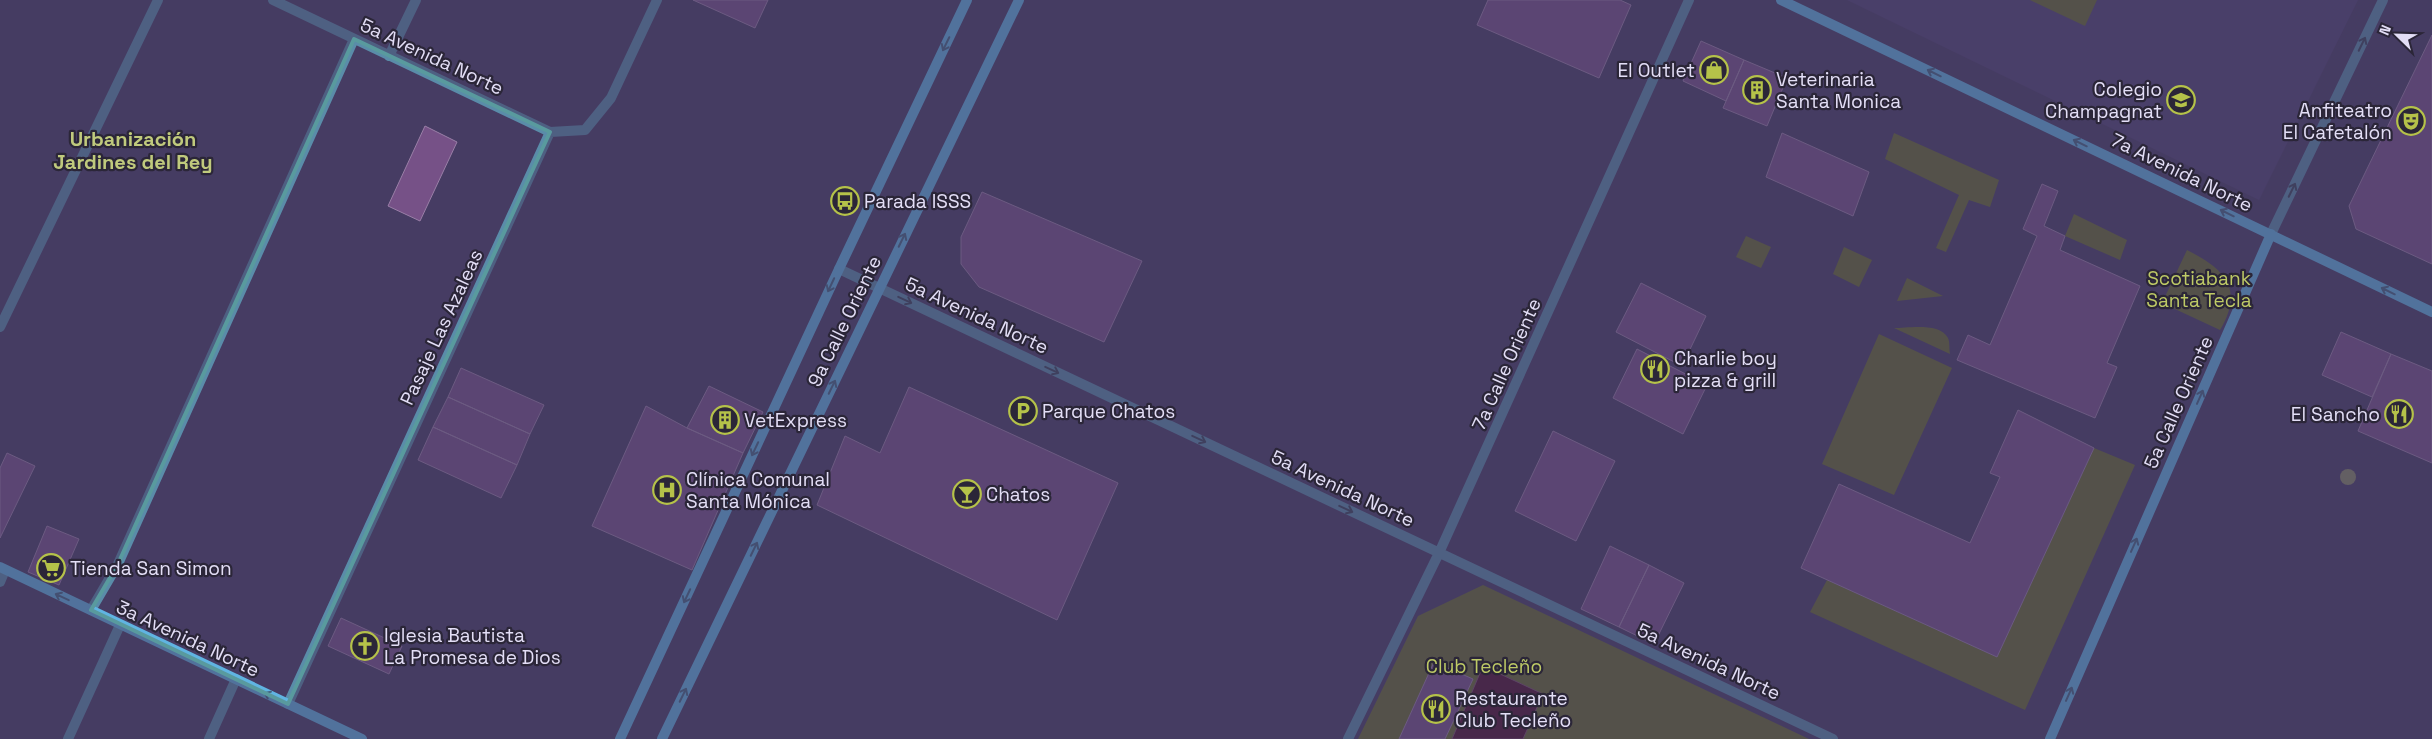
<svg xmlns="http://www.w3.org/2000/svg" width="2432" height="739" viewBox="0 0 2432 739" font-family="'Space Grotesk',sans-serif">
	<style>
		.built { fill: #4f4371 }
		.green { fill: #666c2d }
		.water { fill: #4d102e; stroke: #7a4e6a }
		.building { fill: #765187; stroke: #9a7fa7 }
		.lines { fill: none; stroke-linecap: round; stroke-linejoin: round }
		.street { stroke: #5a8ca9; stroke-width: 10 }
		.secondary { stroke: #60b4e2; stroke-width: 10 }
		.tree { fill: #888a65 }
		.oneway { stroke: #436684 }
		.oneway2 { stroke: #39455a }
		.marked { fill: none; stroke: #599a9e; stroke-width: 4; stroke-linejoin: round }
		.labels { text-anchor: middle; stroke-width: 4.5; stroke-linejoin: round; paint-order: stroke }
		.street-label { font-size: 19px; fill: #e3def6; stroke: #2b2638 }
		.poi-label { font-size: 19px; fill: #e3def6; stroke: #2b2638; text-anchor: start }
		.park-label { font-size: 19px; fill: #beca66; stroke: #2b2638 }
		.neighbourhood-label { font-size: 20px; font-weight: bold; fill: #c0ca7d; stroke: #2b2638 }
	</style>
	<rect width="100%" height="100%" fill="#463c63"/>
	<path class="built" d="M1847 0H2358L2259 200Z"/>
	<path class="green" d="M2030 0H2097L2085 26Z
		M1894 133 1999 180 1990 207 1969 200 1946 252 1936 248 1959 195 1885 159Z
		M2074 214 2127 240 2120 260 2065 236Z
		M1746 236 1771 247 1761 268 1736 257Z
		M1844 247 1872 260 1859 287 1833 274Z
		M2187 250C2224 269 2245 288 2220 330L2162 303Z
		M1907 278 1943 296 1897 301Z
		M1894 328C1908 328 1940 322 1948 338 1950 342 1949 349 1950 354Z
		M1879 334 1952 368 1894 495 1822 464Z
		M2094 448 2135 465 2025 710 1810 612 1827 580 1997 657Z
		M1483 585 1809 739H1358L1418 616Z"/>
	<path class="water" d="M1483 666 1543 694 1523 739H1452Z"/>
	<path class="building" d="M693 0H768L755 28Z
		M1488 0H1620L1631 5 1599 78 1477 25Z
		M2432 35V264L2356 229 2349 206Z
		M1701 41 1744 60 1726 101 1683 81Z
		M1744 60 1787 78 1767 126 1723 108Z
		M425 126 457 142 420 221 388 206Z
		M1782 133 1869 172 1853 216 1766 177Z
		M2042 184 2058 191 2044 226 2065 236 2060 250 2140 286 2107 363 2117 367 2095 418 1957 360 1968 335 1990 345 2037 236 2023 229Z
		M982 192 1142 261 1104 342 979 287 961 264V237Z
		M1641 283 1706 316 1682 366 1616 332Z
		M2341 332 2391 354 2372 397 2322 375Z
		M1637 349 1707 385 1683 434 1613 398Z
		M2391 354 2432 371V463L2358 431Z
		M461 368 544 405 530 434 448 397Z
		M709 386 763 412 743 453 687 428Z
		M909 387 1118 483 1057 620 817 505 845 436 880 453Z
		M448 397 530 434 517 465 433 427Z
		M646 406 687 428 743 453 692 570 592 526Z
		M2018 410 2094 448 1997 657 1801 568 1839 484 1970 543 2000 477 1990 473Z
		M433 427 517 465 501 498 418 460Z
		M1553 431 1615 461 1576 541 1515 511Z
		M7 453 35 466 0 538V468Z
		M47 526 79 539 59 585 28 572Z
		M1610 546 1649 565 1619 627 1581 609Z
		M1649 565 1684 583 1654 644 1619 627Z
		M341 618 402 646 389 674 328 646Z
		M1434 662 1473 679 1445 739H1399Z"/>
	<g class="lines">
		<path class="street" d="M273 0 550 132 585 130 611 98 657 0
			M389 56 416 0
			M2271 234 2383 0
			M839 269 1833 739
			M0 327 158 0
			M0 582 5 570
			M91 610 118 564 354 39
			M288 704 550 132
			M68 739 120 625
			M209 739 236 679
			M1348 739 1439 553 1689 0"/>
		<path class="secondary" d="M1781 0 2432 312
			M0 567 362 739
			M620 739 839 269 967 0
			M662 739 1019 0
			M2050 739 2271 234"/>
	</g>
	<circle class="tree" cx="2348" cy="477" r="8"/>
	<defs><path id="oneway-shaft" d="M-6 0H5M1.5-3L5.5 0L1.5 3" fill="none" stroke-width="1.6" stroke-linecap="round" stroke-linejoin="round" transform="scale(1.25)"/></defs>
	<g class="oneway">
		<use href="#oneway-shaft" transform="translate(946 44) rotate(116)"/>
		<use href="#oneway-shaft" transform="translate(1934 73) rotate(-154)"/>
		<use href="#oneway-shaft" transform="translate(2080 143) rotate(-154)"/>
		<use href="#oneway-shaft" transform="translate(2227 213) rotate(-154)"/>
		<use href="#oneway-shaft" transform="translate(902 240) rotate(-64)"/>
		<use href="#oneway-shaft" transform="translate(831 285) rotate(115)"/>
		<use href="#oneway-shaft" transform="translate(2388 291) rotate(-154)"/>
		<use href="#oneway-shaft" transform="translate(832 387) rotate(-64)"/>
		<use href="#oneway-shaft" transform="translate(2200 397) rotate(-66)"/>
		<use href="#oneway-shaft" transform="translate(755 449) rotate(115)"/>
		<use href="#oneway-shaft" transform="translate(2134 545) rotate(-66)"/>
		<use href="#oneway-shaft" transform="translate(754 549) rotate(-64)"/>
		<use href="#oneway-shaft" transform="translate(687 596) rotate(115)"/>
		<use href="#oneway-shaft" transform="translate(62 597) rotate(-155)"/>
		<use href="#oneway-shaft" transform="translate(2069 694) rotate(-66)"/>
		<use href="#oneway-shaft" transform="translate(683 695) rotate(-64)"/>
		<use href="#oneway-shaft" transform="translate(271 696) rotate(-154)"/>
	</g>
	<g class="oneway2">
		<use href="#oneway-shaft" transform="translate(2362 44) rotate(-64)"/>
		<use href="#oneway-shaft" transform="translate(2292 190) rotate(-64)"/>
		<use href="#oneway-shaft" transform="translate(905 300) rotate(25)"/>
		<use href="#oneway-shaft" transform="translate(1052 370) rotate(25)"/>
		<use href="#oneway-shaft" transform="translate(1199 439) rotate(25)"/>
		<use href="#oneway-shaft" transform="translate(1346 509) rotate(25)"/>
	</g>
	<path d="M0 0H2432V739H0ZM354 39 550 132 288 704 91 610 118 564Z" fill="#463c63" fill-opacity=".55" fill-rule="evenodd"/>
	<path class="marked" d="M354 39 550 132 288 704 91 610 118 564Z"/>
	<defs>
		<symbol id="shop-ring" viewBox="-11 -11 22 22"><circle r="9.5" fill="#2b2638" stroke="#b5c249" stroke-width="1.5"/><path d="M-5-2.5h2.3a2.7 3.5 0 0 1 5.4 0H5L5.5 6h-11ZM-1.5-2.5h3a1.5 2.3 0 0 0-3 0Z" fill="#b5c249"/></symbol>
		<symbol id="building-ring" viewBox="-11 -11 22 22"><circle r="9.5" fill="#2b2638" stroke="#b5c249" stroke-width="1.5"/><path d="M-4-6H4V6H1V3H-1V6H-4ZM-2.5-4.3h1.7v1.8h-1.7ZM.8-4.3h1.7v1.8H.8ZM-2.5-1h1.7V.8h-1.7ZM.8-1h1.7V.8H.8Z" fill="#b5c249"/></symbol>
		<symbol id="school-ring" viewBox="-11 -11 22 22"><circle r="9.5" fill="#2b2638" stroke="#b5c249" stroke-width="1.5"/><path d="M0-5L7-2L0 1L-7-2ZM-4 1L0 2.5L4 1V4Q0 6-4 4Z" fill="#b5c249"/></symbol>
		<symbol id="theatre-ring" viewBox="-11 -11 22 22"><circle r="9.5" fill="#2b2638" stroke="#b5c249" stroke-width="1.5"/><path d="M-5-5.5Q0-4 5-5.5V0Q5 5 0 6Q-5 5-5 0ZM-3.3-2.5H-1v1.5H-3.3ZM1-2.5H3.3v1.5H1ZM-2.8 1Q0 5.5 2.8 1Z" fill="#b5c249"/></symbol>
		<symbol id="bus-ring" viewBox="-11 -11 22 22"><circle r="9.5" fill="#2b2638" stroke="#b5c249" stroke-width="1.5"/><path d="M-5-6H5V4H4V6H2V4H-2V6H-4V4H-5ZM-3.5-4V0h7V-4ZM-3.5 1.2v1.5H-2V1.2ZM2 1.2v1.5H3.5V1.2Z" fill="#b5c249"/></symbol>
		<symbol id="restaurant-ring" viewBox="-11 -11 22 22"><circle r="9.5" fill="#2b2638" stroke="#b5c249" stroke-width="1.5"/><path d="M-5-6h1v4h1v-4h1v4h1v-4h1v5L-1.5 .5V6h-2V.5L-5-1ZM5-6V6H3V1.5H1.5Q1.5-4 5-6Z" fill="#b5c249"/></symbol>
		<symbol id="parking-ring" viewBox="-11 -11 22 22"><circle r="9.5" fill="#2b2638" stroke="#b5c249" stroke-width="1.5"/><path d="M-3.5-5.5H1a3.5 3.5 0 0 1 0 7H-1V5.5H-3.5ZM-1-3.4V-.6H.8a1.4 1.4 0 0 0 0-2.8Z" fill="#b5c249"/></symbol>
		<symbol id="hospital-ring" viewBox="-11 -11 22 22"><circle r="9.5" fill="#2b2638" stroke="#b5c249" stroke-width="1.5"/><path d="M-5-5h3v3.5h4V-5h3V5h-3V1.5h-4V5h-3Z" fill="#b5c249"/></symbol>
		<symbol id="bar-ring" viewBox="-11 -11 22 22"><circle r="9.5" fill="#2b2638" stroke="#b5c249" stroke-width="1.5"/><path d="M-6-5H6L.8 .8V4.5H3.5V6h-7V4.5H-.8V.8Z" fill="#b5c249"/></symbol>
		<symbol id="supermarket-ring" viewBox="-11 -11 22 22"><circle r="9.5" fill="#2b2638" stroke="#b5c249" stroke-width="1.5"/><path d="M-6-5.5h2.5l.6 2H6L4.5 2H-2.5L-4.4-4H-6ZM-1.5 3.2a1.3 1.3 0 1 0 .1 0ZM3 3.2a1.3 1.3 0 1 0 .1 0Z" fill="#b5c249"/></symbol>
		<symbol id="church-ring" viewBox="-11 -11 22 22"><circle r="9.5" fill="#2b2638" stroke="#b5c249" stroke-width="1.5"/><path d="M-1.2-6h2.4v3.5h3.3v2.4h-3.3V6h-2.4V-.1h-3.3v-2.4h3.3Z" fill="#b5c249"/></symbol>
	</defs>
	<g fill-rule="evenodd">
		<use href="#shop-ring" x="1698" y="54" width="32" height="32"/>
		<use href="#building-ring" x="1741" y="74" width="32" height="32"/>
		<use href="#school-ring" x="2165" y="84" width="32" height="32"/>
		<use href="#theatre-ring" x="2395" y="105" width="32" height="32"/>
		<use href="#bus-ring" x="829" y="185" width="32" height="32"/>
		<use href="#restaurant-ring" x="1639" y="353" width="32" height="32"/>
		<use href="#parking-ring" x="1007" y="395" width="32" height="32"/>
		<use href="#restaurant-ring" x="2383" y="398" width="32" height="32"/>
		<use href="#building-ring" x="709" y="404" width="32" height="32"/>
		<use href="#hospital-ring" x="651" y="474" width="32" height="32"/>
		<use href="#bar-ring" x="951" y="478" width="32" height="32"/>
		<use href="#supermarket-ring" x="35" y="552" width="32" height="32"/>
		<use href="#church-ring" x="349" y="630" width="32" height="32"/>
		<use href="#restaurant-ring" x="1420" y="693" width="32" height="32"/>
	</g>
	<g class="labels">
		<g class="street-label">
			<text transform="translate(432 56) rotate(25)" y="7">5a Avenida Norte</text>
			<text transform="translate(2182 172) rotate(26)" y="7">7a Avenida Norte</text>
			<text transform="translate(977 315) rotate(25)" y="7">5a Avenida Norte</text>
			<text transform="translate(844 321) rotate(-64)" y="7">9a Calle Oriente</text>
			<text transform="translate(441 327) rotate(-65)" y="7">Pasaje Las Azaleas</text>
			<text transform="translate(1506 364) rotate(-66)" y="7">7a Calle Oriente</text>
			<text transform="translate(2178 402) rotate(-66)" y="7">5a Calle Oriente</text>
			<text transform="translate(1343 488) rotate(25)" y="7">5a Avenida Norte</text>
			<text transform="translate(188 638) rotate(25)" y="7">3a Avenida Norte</text>
			<text transform="translate(1709 661) rotate(25)" y="7">5a Avenida Norte</text>
		</g>
		<g class="poi-label">
			<text x="1695" y="77" text-anchor="end">El Outlet</text>
			<text x="1776" y="86">Veterinaria<tspan x="1776" dy="22">Santa Monica</tspan></text>
			<text x="2162" y="96" text-anchor="end">Colegio<tspan x="2162" dy="22">Champagnat</tspan></text>
			<text x="2392" y="117" text-anchor="end">Anfiteatro<tspan x="2392" dy="22">El Cafetalón</tspan></text>
			<text x="864" y="208">Parada ISSS</text>
			<text x="1674" y="365">Charlie boy<tspan x="1674" dy="22">pizza &amp; grill</tspan></text>
			<text x="1042" y="418">Parque Chatos</text>
			<text x="2380" y="421" text-anchor="end">El Sancho</text>
			<text x="744" y="427">VetExpress</text>
			<text x="686" y="486">Clínica Comunal<tspan x="686" dy="22">Santa Mónica</tspan></text>
			<text x="986" y="501">Chatos</text>
			<text x="70" y="575">Tienda San Simon</text>
			<text x="384" y="642">Iglesia Bautista<tspan x="384" dy="22">La Promesa de Dios</tspan></text>
			<text x="1455" y="705">Restaurante<tspan x="1455" dy="22">Club Tecleño</tspan></text>
		</g>
		<g class="park-label">
			<text x="2199" y="285">Scotiabank<tspan x="2199" dy="22">Santa Tecla</tspan></text>
			<text x="1484" y="673">Club Tecleño</text>
		</g>
		<g class="neighbourhood-label">
			<text x="133" y="146">Urbanización<tspan x="133" dy="23">Jardines del Rey</tspan></text>
		</g>
	</g>
	<g transform="translate(2397 35) rotate(293)" stroke="#2b2638" stroke-width="4" paint-order="stroke">
	<path d="M0-4L9 19L0 12L-9 19Z" fill="#e3def6"/>
	<text y="-8" font-size="14" font-weight="bold" text-anchor="middle" fill="#e3def6">N</text>
	</g>
</svg>
